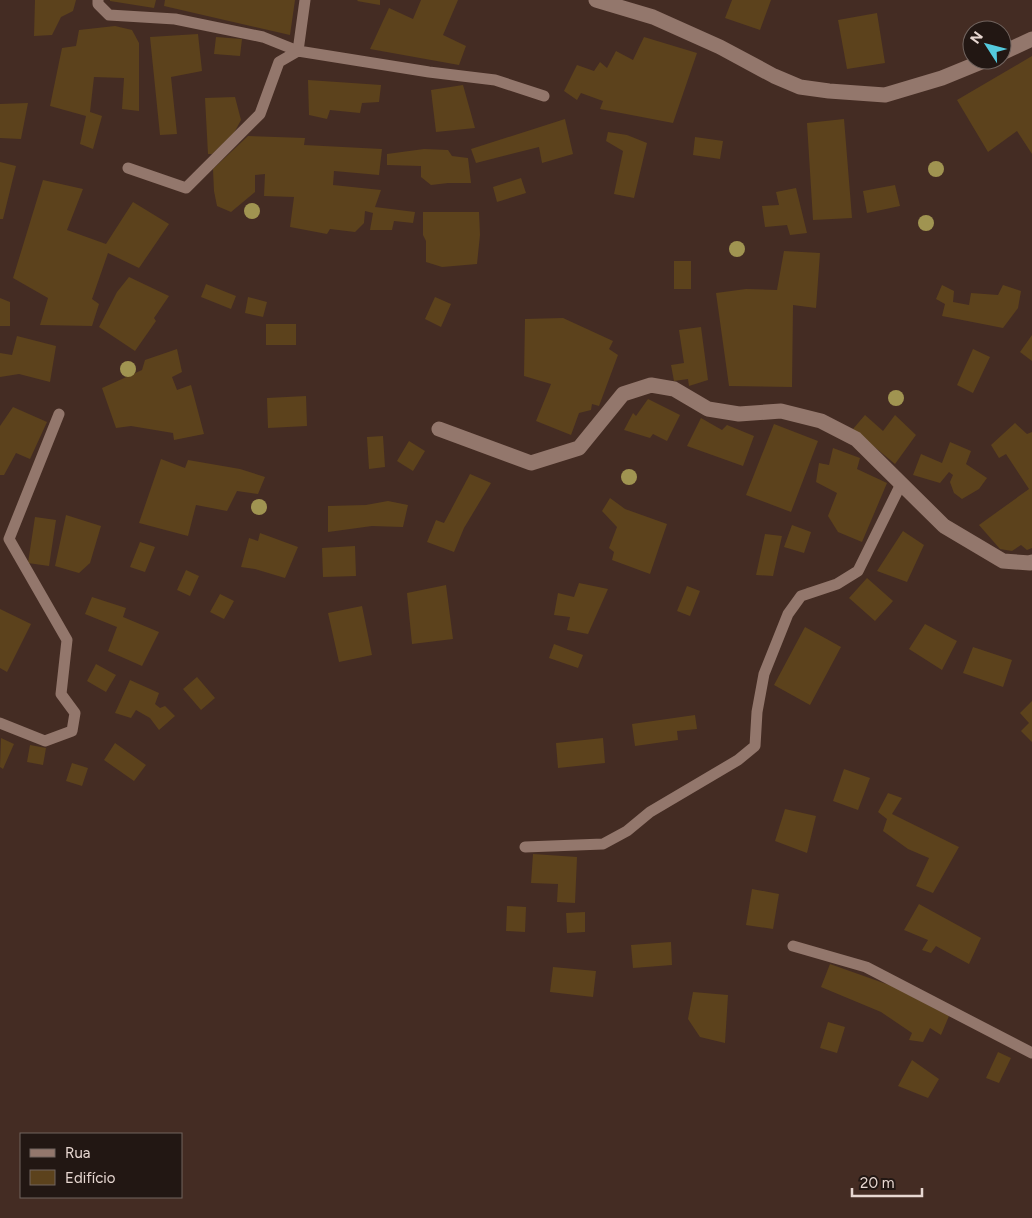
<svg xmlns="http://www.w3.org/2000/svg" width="1032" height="1218" viewBox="0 0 1032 1218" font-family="Figtree,sans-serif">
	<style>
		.building { fill: #5c421c }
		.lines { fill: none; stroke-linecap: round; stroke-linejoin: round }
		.service { stroke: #93776c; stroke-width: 11 }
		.minor { stroke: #93776c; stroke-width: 15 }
		.tree { fill: #a09451 }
	</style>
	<rect width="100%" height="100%" fill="#442c23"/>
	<path class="building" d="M35 0H76L73 11 61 17 52 35 34 36Z
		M110 0H156L154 8 110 1Z
		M165 0H295L290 35 164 6Z
		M358 0H380V5L357 1Z
		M421 0H458L443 35 466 46 459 65 370 49 389 8 413 19Z
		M732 0H771L760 30 725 18Z
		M877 13 885 63 847 69 838 20Z
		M115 26 132 30 139 43V111L122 109 124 78 94 77 90 112 102 116 93 149 80 144 86 116 50 106 62 48 76 46 79 30Z
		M198 34 202 71 171 77 177 134 160 135 150 37Z
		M216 37 242 39 240 56 214 54Z
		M644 37 697 53 673 123 600 109 603 101 581 93 577 100 564 91 577 65 594 71 600 62 607 68 616 51 633 60Z
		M1032 56V154L1017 131 988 152 957 100Z
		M308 80 381 85 379 102 362 103 360 113 330 110 327 119 309 115Z
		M463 85 475 128 436 132 431 90Z
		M235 97 241 120 234 133 212 154H208L205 98Z
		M28 103 21 139 0 138V104Z
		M565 119 573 154 542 163 539 147 476 163 471 149Z
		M844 119 852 218 813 220 807 123Z
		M608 132 627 135 647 143 634 198 614 194 623 151 606 141Z
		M248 136 305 138 304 145 382 149 379 175 334 171 333 185 381 190 375 207 415 212 413 223 394 221 392 230H370L373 213 365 211 364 223 355 232 330 229 327 234 290 227 294 197 264 196 265 174 255 175V192L231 212 217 206 214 191 213 169Z
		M695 137 723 141 720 159 693 155Z
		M424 149 448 150 452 156 468 158 471 183H448L431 185 421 177V166L387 165V154Z
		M0 162 16 166 3 219H0Z
		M521 178 526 193 497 202 493 187Z
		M43 180 83 189 67 230 106 244 133 202 169 224 139 268 108 253 92 299 99 304 92 326 40 325 48 298 13 278Z
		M895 185 900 206 867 213 863 191Z
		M796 188 807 233 790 235 787 225 765 227 762 206 779 205 776 192Z
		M423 212H479L480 235 477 264 442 267 426 262V241L423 235Z
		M784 251 820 253 816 308 793 305 792 387 729 386 716 293 746 289 777 290Z
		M674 261H691V289H674Z
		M129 277 169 296 154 318 156 321 135 351 99 327 117 292Z
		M206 284 236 296 231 309 201 297Z
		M942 285 954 291 953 302 969 305 971 293 998 295 1003 285 1021 291 1018 308 1003 328 942 316 945 304 936 299Z
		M248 297 267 302 263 317 245 313Z
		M435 297 451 304 441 327 425 319Z
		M0 298 10 302V326H0Z
		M563 318 613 341 609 349 618 355 599 406 592 404 591 410 579 413 571 435 536 421 551 384 524 376 525 319Z
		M266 324H296V345H266Z
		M701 327 708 380 689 386 688 379 674 381 671 365 684 363 679 330Z
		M1032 335V361L1020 352Z
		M17 336 56 346 50 382 19 374 0 377V353L12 355Z
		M177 349 182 372 172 377 177 390 191 385 204 434 174 440 173 433 131 426 116 428 102 388 142 370 145 360Z
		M973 349 990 357 973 393 957 385Z
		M306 396 307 426 268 428 267 398Z
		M648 399 680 415 667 441 653 434 650 438 624 430 633 413 636 416Z
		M13 407 47 422 30 459 16 453 4 475H0V426Z
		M865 415 883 431 895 415 916 435 895 464 853 429Z
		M701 418 722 430 727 425 754 436 743 466 687 446Z
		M1015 423 1027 434 1032 432V548L1027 550 1021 545 1012 551 1000 549 979 525 1029 489 1006 454 999 458 991 445Z
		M774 424 818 441 791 512 746 495Z
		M383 436 385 467 369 469 367 437Z
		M409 441 425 451 413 471 397 461Z
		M950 442 971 451 966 464 987 478 979 489 962 499 954 493 950 482 953 475 949 472 940 483 913 475 921 454 942 463Z
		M833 448 860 458 857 469 887 483 862 542 838 532 828 516 837 493 816 482 819 463 829 465Z
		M161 459 185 468 188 460 240 469 265 477 258 494 237 491 227 511 196 505 188 536 139 523Z
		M470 474 491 483 464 528 454 552 427 542 436 520 444 523Z
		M610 498 625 509 667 524 650 574 612 560 614 552 609 548 617 527 602 511Z
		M388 501 408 505 403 527 372 526 328 532V506L366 505Z
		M66 515 101 526 90 563 79 573 55 566Z
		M35 517 56 520 49 566 28 563Z
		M792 525 811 532 804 553 784 547Z
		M903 531 924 545 907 582 877 571Z
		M260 533 298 547 285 578 255 569 241 567 249 538 258 541Z
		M765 534 782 536 773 576 756 575Z
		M140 542 155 547 145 572 130 567Z
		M355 546 356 576 323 577 322 548Z
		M186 570 199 576 190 596 177 590Z
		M867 578 893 601 875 621 849 598Z
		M579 583 608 589 588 634 567 630 570 617 554 615 558 593 574 597Z
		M446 585 453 639 412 644 407 593Z
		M687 586 700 591 690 616 677 611Z
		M220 594 234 601 224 619 210 612Z
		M92 597 126 608 123 617 159 632 142 666 108 651 117 627 85 614Z
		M362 606 372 655 339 662 328 613Z
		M0 609 31 624 7 672 0 668Z
		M925 624 957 641 942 670 909 649Z
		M805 627 841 647 810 705 774 685Z
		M554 644 583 655 578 668 549 658Z
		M973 647 1012 660 1003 687 963 673Z
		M96 664 116 675 106 692 87 681Z
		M197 677 215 698 201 710 183 689Z
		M130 680 159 693 155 704 160 708 165 706 175 716 159 730 150 718 136 710 131 718 115 713Z
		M1032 701V742L1021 731 1029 723 1020 713Z
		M695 715 697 729 677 731 678 740 635 746 632 724Z
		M1 738 14 744 3 769 0 767Z
		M603 738 605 763 558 768 556 743Z
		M115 743 146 765 134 781 104 760Z
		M30 745 46 748 43 765 27 762Z
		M72 763 88 768 82 786 66 781Z
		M844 769 870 778 858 810 833 801Z
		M888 793 902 798 892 814 959 847 933 893 916 886 929 858 908 849 883 831 887 819 878 812Z
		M785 809 816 816 807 853 775 841Z
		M533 854 577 857 575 903 557 902 558 884 531 883Z
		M752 889 779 894 773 929 746 925Z
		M919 904 981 938 969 964 936 946 931 953 922 950 928 940 904 930Z
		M507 906 526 907 525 932 506 931Z
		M585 912V932L567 933 566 913Z
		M671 942 672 965 633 968 631 945Z
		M830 964 892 986 949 1016 941 1035 930 1028 923 1042 909 1040 912 1033 881 1012 821 987Z
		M553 967 596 971 593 997 550 992Z
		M693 992 728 995 725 1043 700 1037 688 1019Z
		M828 1022 845 1027 837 1053 820 1048Z
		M998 1052 1011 1058 999 1083 986 1078Z
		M912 1060 939 1079 928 1098 898 1086Z"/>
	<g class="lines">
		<path class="service" d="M98 0V4L109 15 175 19 263 37 298 51 305 0
			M128 168 186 188 260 114 279 62 298 51 429 72 495 80 544 96
			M0 723 45 741 72 731 75 713 61 694 67 640 9 539 59 414
			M525 847 603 844 627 831 650 812 738 760 755 746 757 712 764 674 788 614 801 596 837 584 858 571 901 484
			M793 946 866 967 1032 1053"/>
		<path class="minor" d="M596 0 653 17 720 47 774 76 800 87 829 91 885 95 942 78 986 60
			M1002 53 1032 39
			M439 429 531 463 579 448 623 394 651 385 674 389 708 409 739 414 781 411 821 421 856 439 944 526 1003 561 1030 563 1032 562"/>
	</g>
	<g class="tree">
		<circle cx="936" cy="169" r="8"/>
		<circle cx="252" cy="211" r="8"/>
		<circle cx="926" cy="223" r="8"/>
		<circle cx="737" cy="249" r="8"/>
		<circle cx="128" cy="369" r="8"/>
		<circle cx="896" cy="398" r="8"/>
		<circle cx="629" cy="477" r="8"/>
		<circle cx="259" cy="507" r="8"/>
	</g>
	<rect x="20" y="1133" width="162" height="65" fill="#221713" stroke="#71645f"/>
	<rect x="30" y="1149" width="25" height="8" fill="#93776c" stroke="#71645f"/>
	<text x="65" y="1158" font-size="15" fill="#e7d7d1">Rua</text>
	<rect x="30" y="1170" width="25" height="15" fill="#5c421c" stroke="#71645f"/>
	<text x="65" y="1183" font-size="15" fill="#e7d7d1">Edifício</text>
	<g transform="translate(987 45) rotate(306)"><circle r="24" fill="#221713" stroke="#71645f"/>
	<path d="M0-4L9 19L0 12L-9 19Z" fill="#54cadd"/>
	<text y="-8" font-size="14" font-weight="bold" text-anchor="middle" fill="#e7d7d1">N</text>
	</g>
	<path d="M852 1188v8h70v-8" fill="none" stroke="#e7d7d1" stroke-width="2.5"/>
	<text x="860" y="1188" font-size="15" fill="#e7d7d1" stroke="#221713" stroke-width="4" paint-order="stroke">20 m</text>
</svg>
